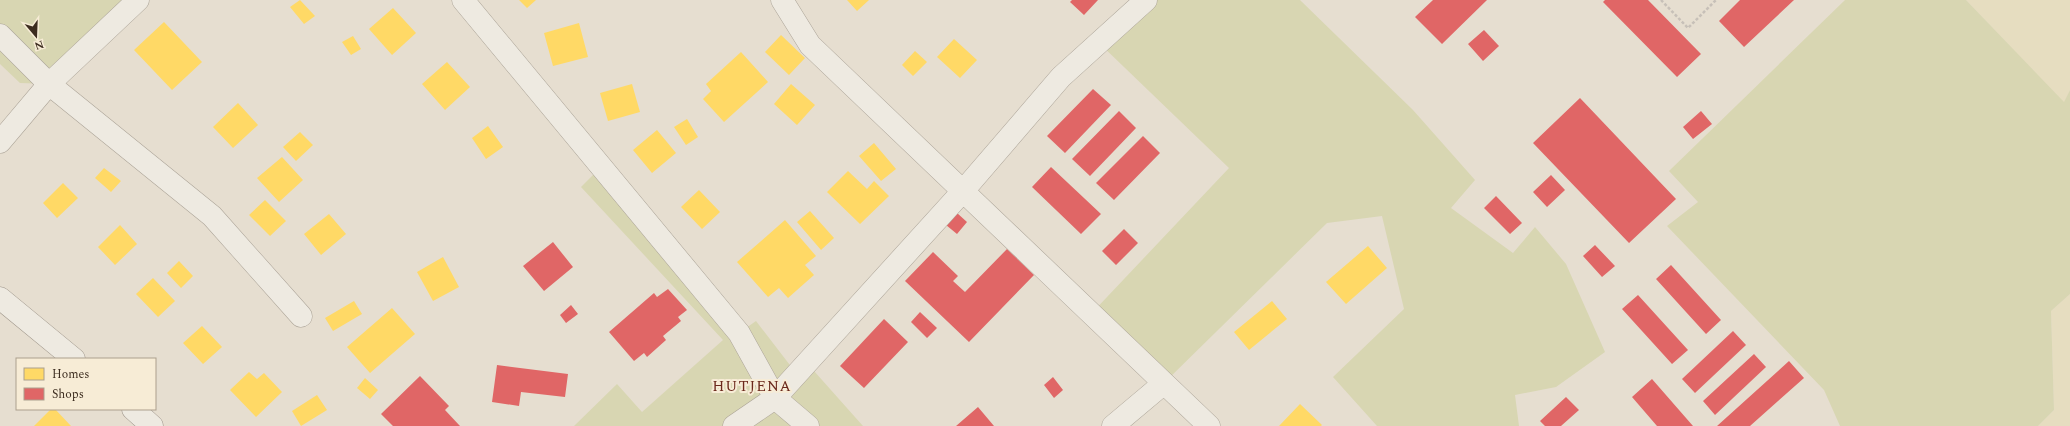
<svg xmlns="http://www.w3.org/2000/svg" width="2070" height="426" viewBox="0 0 2070 426" font-family="Spectral,serif">
	<style>
		.farmland { fill: #e6ddc0 }
		.green { fill: #d8d6b2 }
		.homes { fill: #ffd966 }
		.shops { fill: #e06666 }
		.lines { fill: none; stroke-linecap: round; stroke-linejoin: round }
		.minor-casing { stroke: #aca498; stroke-width: 23 }
		.secondary-casing { stroke: #9c9388; stroke-width: 23 }
		.path { stroke: #c7c0b8; stroke-width: 2.5; stroke-dasharray: 3 2; stroke-linecap: butt }
		.minor { stroke: #eeeae1; stroke-width: 22 }
		.secondary { stroke: #eeeae1; stroke-width: 22 }
		.labels { text-anchor: middle; stroke-width: 4; stroke-linejoin: round; paint-order: stroke }
		.quarter-label { font-size: 15px; letter-spacing: 1px; fill: #6b291c; stroke: #f7ecd6 }
	</style>
	<rect width="100%" height="100%" fill="#e6ded0"/>
	<path class="farmland" d="M1966 0H2070V90L2064 103Z
		M2070 294V426H2038L2054 410 2051 311Z"/>
	<path class="green" d="M0 0H138L49 84 20 83 0 64Z
		M1146 0H1300L1413 110 1475 180 1451 208 1513 253 1535 227 1566 264 1605 352 1556 387 1515 395 1519 426H1377L1333 377 1404 309 1382 216 1327 223 1163 384 1090 315 1229 168 1098 42Z
		M1845 0H1966L2064 102 2070 90V294L2051 311 2054 410 2038 426H1840L1824 390 1667 226 1698 202 1669 171Z
		M601 167 739 333 756 321 796 373 806 362 863 426H574L617 384 642 412 723 340 581 187Z"/>
	<path class="homes" d="M300 0 315 16 304 24 290 7Z
		M519 0H536L527 8Z
		M847 0H869L857 11Z
		M393 8 416 33 392 55 369 29Z
		M164 22 202 62 172 90 134 50Z
		M579 23 588 57 553 66 544 33Z
		M781 35 805 58 789 75 765 52Z
		M353 36 361 49 351 55 342 42Z
		M954 39 977 60 960 78 937 57Z
		M915 51 927 62 913 76 902 65Z
		M741 52 768 82 724 122 703 99 711 91 706 84Z
		M447 62 470 87 445 110 422 84Z
		M632 84 640 112 608 121 600 93Z
		M791 84 815 105 797 125 774 104Z
		M238 103 258 125 233 148 213 127Z
		M687 119 698 137 686 145 674 127Z
		M488 126 503 147 486 159 472 138Z
		M657 130 676 153 652 173 633 150Z
		M300 132 313 145 296 161 283 147Z
		M874 143 896 169 881 181 859 156Z
		M282 157 303 180 279 202 257 178Z
		M104 168 121 181 111 192 95 178Z
		M848 171 867 189 874 181 889 196 860 224 827 192Z
		M63 183 78 198 57 218 43 203Z
		M699 190 720 212 702 229 681 207Z
		M265 200 286 221 270 236 249 215Z
		M810 211 834 238 821 250 797 222Z
		M329 214 346 234 321 255 304 234Z
		M785 220 816 256 805 265 814 275 788 298 779 288 768 297 737 262Z
		M120 225 137 244 115 265 98 247Z
		M1368 246 1387 268 1346 304 1326 282Z
		M443 257 459 287 433 301 417 272Z
		M179 261 193 276 181 288 167 273Z
		M153 278 175 301 158 317 136 294Z
		M354 301 362 314 333 331 325 318Z
		M1272 301 1287 319 1249 350 1234 332Z
		M392 308 415 334 370 373 347 347Z
		M202 326 222 347 203 364 183 343Z
		M249 372 257 379 264 373 282 392 256 417 230 390Z
		M365 378 378 390 370 399 357 388Z
		M317 395 327 410 301 426 292 411Z
		M1300 404 1322 425 1321 426H1279Z
		M51 409H55L71 426H34Z"/>
	<path class="shops" d="M1072 0H1098L1084 15 1070 2Z
		M1433 0H1487L1442 44 1415 17Z
		M1605 0H1648L1701 54 1677 77 1603 2Z
		M1740 0H1794L1744 47 1719 21Z
		M1484 30 1499 46 1483 61 1468 44Z
		M1093 89 1111 105 1065 153 1047 136Z
		M1580 98 1676 199 1629 243 1533 143Z
		M1119 111 1136 128 1090 176 1072 159Z
		M1701 111 1712 124 1693 139 1683 127Z
		M1143 136 1160 153 1114 200 1096 183Z
		M1051 167 1101 214 1081 234 1032 187Z
		M1551 175 1565 190 1547 207 1533 192Z
		M1496 196 1522 223 1510 234 1484 208Z
		M957 213 967 222 957 234 946 225Z
		M1124 229 1138 243 1116 265 1102 251Z
		M553 242 573 267 544 291 523 266Z
		M1595 245 1615 266 1602 277 1583 256Z
		M1007 249 1034 275 969 342 905 281 933 252 958 276 953 281 965 292Z
		M1671 265 1721 320 1706 334 1656 279Z
		M668 289 687 310 678 317 681 321 663 336 666 340 647 357 644 353 634 361 609 332 654 293 657 297Z
		M1638 295 1688 350 1672 364 1622 309Z
		M571 305 578 314 566 323 560 315Z
		M920 312 937 328 927 338 911 322Z
		M884 319 908 342 864 388 840 366Z
		M1733 331 1746 345 1695 393 1682 379Z
		M1754 354 1766 367 1715 415 1703 401Z
		M1789 361 1804 378 1750 426H1717Z
		M497 365 568 374 565 397 521 392 519 406 492 402Z
		M420 376 449 406 445 410 460 426H393L381 414Z
		M1053 377 1063 390 1054 398 1044 385Z
		M1652 379 1693 426H1657L1632 397Z
		M1566 397 1579 410 1561 426H1545L1540 421Z
		M978 407 994 426H956Z"/>
	<g class="lines">
		<defs>
			<path id="minor" d="M463 0 739 333 775 398 808 426
				M782 0 810 45 1209 426
				M0 35 49 84 212 216 301 316
				M0 142 49 84 138 0
				M734 426 775 398 963 191 1061 77 1146 0
				M1113 426 1163 384"/>
			<path id="secondary" d="M0 298 74 359
				M133 409 152 426"/>
		</defs>
		<use href="#minor" class="minor-casing"/>
		<use href="#secondary" class="secondary-casing"/>
		<path class="path" d="M1661 0 1688 28 1716 0"/>
		<use href="#minor" class="minor"/>
		<use href="#secondary" class="secondary"/>
	</g>
	<g class="labels">
		<g class="quarter-label">
			<text x="752" y="391">HUTJENA</text>
		</g>
	</g>
	<rect x="16" y="358" width="140" height="52" fill="#f7ecd6" stroke="#ac9f8d"/>
	<rect x="24" y="368" width="20" height="12" fill="#ffd966" stroke="#ac9f8d"/>
	<text x="52" y="378" font-size="12" fill="#3c2c1f">Homes</text>
	<rect x="24" y="388" width="20" height="12" fill="#e06666" stroke="#ac9f8d"/>
	<text x="52" y="398" font-size="12" fill="#3c2c1f">Shops</text>
	<g transform="translate(36 36) rotate(161)" stroke="#f7ecd6" stroke-width="3" paint-order="stroke">
	<path d="M0-3L7 15L0 10L-7 15Z" fill="#3c2c1f"/>
	<text y="-6" font-size="11" font-weight="bold" text-anchor="middle" fill="#3c2c1f">N</text>
	</g>
</svg>
